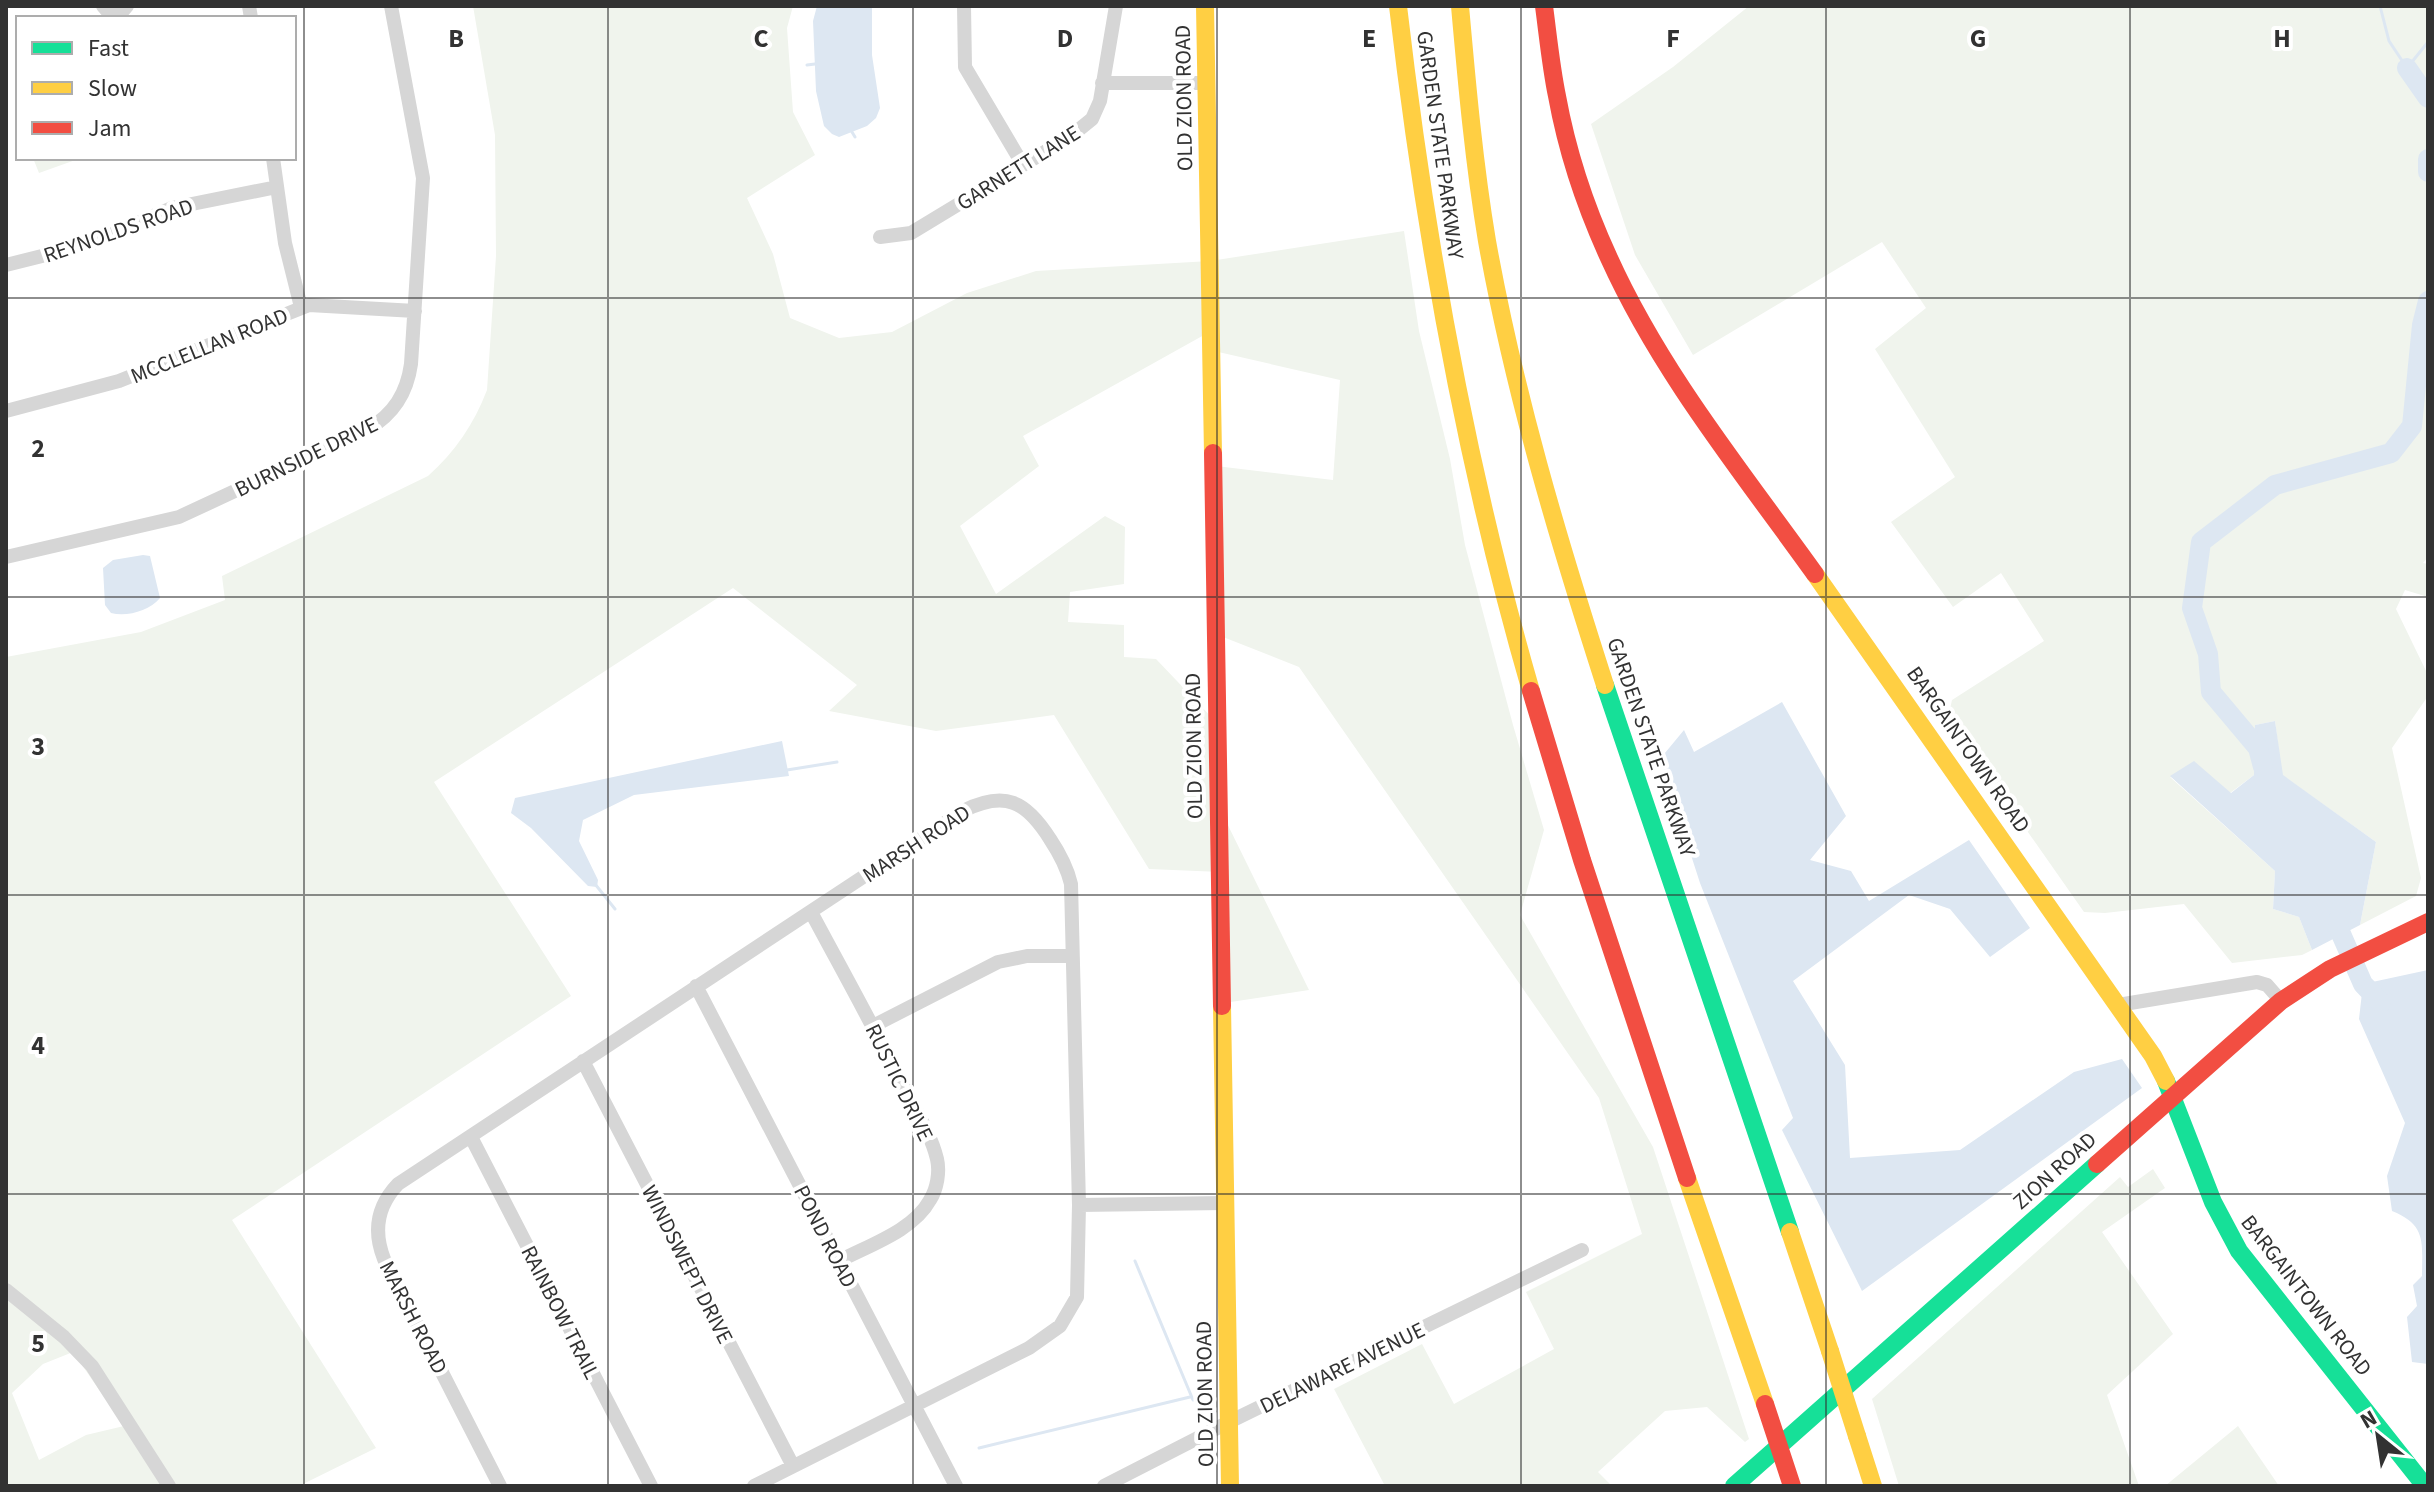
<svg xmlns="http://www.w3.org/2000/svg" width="2434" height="1492" viewBox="0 0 2434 1492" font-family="'Source Sans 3',sans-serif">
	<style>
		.green { fill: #f0f4ed; fill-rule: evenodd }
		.water { fill: #dde7f2 }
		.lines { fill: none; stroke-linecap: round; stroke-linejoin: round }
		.stream { stroke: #dde7f2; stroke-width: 3 }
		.river { stroke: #dde7f2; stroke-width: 20 }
		.street { stroke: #d6d6d6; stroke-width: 14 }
		.fast { stroke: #16e098; stroke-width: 18 }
		.slow { stroke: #ffcf43; stroke-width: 18 }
		.jam { stroke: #f24e42; stroke-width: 18 }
		.slow-bridge { stroke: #ffcf43; stroke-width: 18 }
		.jam-bridge { stroke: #f24e42; stroke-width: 18 }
		.grid { fill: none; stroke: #323232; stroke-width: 2; stroke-opacity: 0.55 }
		.labels { text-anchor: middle; stroke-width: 8; stroke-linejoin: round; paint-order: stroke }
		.street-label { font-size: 22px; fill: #323232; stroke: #fff }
		.grid-label { font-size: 26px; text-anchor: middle; font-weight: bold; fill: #323232; stroke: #fff; stroke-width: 8; stroke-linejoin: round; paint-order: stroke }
	</style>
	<rect width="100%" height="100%" fill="#fff"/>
	<path class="green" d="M473 6H793L787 28 793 112 815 155 747 198 773 254 790 318 839 338 892 332 967 293 1036 271 1210 261 1404 231 1419 331 1450 459 1465 545 1513 725 1544 830 1520 915 1653 1147 1749 1439 1745 1442 1707 1407 1665 1411 1598 1472 1612 1486H1385L1334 1389 1422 1344 1454 1404 1554 1349 1526 1292 1642 1234 1599 1098 1299 667 1218 635 1216 466 1333 480 1340 380 1214 351 1213 330 1023 436 1039 466 960 526 996 594 1105 516 1125 527 1124 584 1070 592 1068 622 1124 625V657L1156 659 1218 724 1219 807 1309 990 1224 1003 1221 872 1149 869 1054 715 936 731 829 711 857 685 733 588 434 782 571 996 232 1220 376 1448 299 1486H6V657L141 632 225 600 222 576 428 476C455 452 474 424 487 390L496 256 495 135ZM73 1352 124 1426 86 1435 39 1460 12 1393 43 1364Z
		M1749 6H2428V557L2423 563 2428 564V597L2405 590 2396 609 2428 675V696L2392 748 2421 878 2416 896 2360 925 2376 842 2282 775 2275 721 2255 725 2254 775 2230 793 2170 777 2275 871 2273 909 2299 917 2312 950 2302 955 2232 963 2184 904 2105 913 2084 912 1948 718 1952 700 2044 641 2001 573 1953 607 1891 522 1955 477 1875 349 1926 308 1882 242 1693 355 1635 255 1591 124 1673 67Z
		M33 158H81L39 173Z
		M2153 1169 2165 1188 2102 1232 2173 1334 2107 1395 2139 1486H1899L1872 1399 2120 1177 2128 1187Z
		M2238 1426 2279 1486H2165Z"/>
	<path class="water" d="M817 6H872V55L880 108 876 118 867 126 839 137 832 134 824 126 816 91 813 21Z
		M143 555 150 556 160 598C149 611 127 617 111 613L105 605 103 568 113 560Z
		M1782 702 1846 816 1810 860 1851 871 1869 901 1969 840 2030 928 1990 957 1950 909 1909 895 1793 981 1845 1065 1850 1158 1960 1150 2074 1072 2122 1059 2142 1088 1862 1291 1782 1130 1793 1118 1700 883 1660 759 1684 730 1694 752Z
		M2275 721 2283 775 2376 842 2360 925 2312 950 2299 917 2273 909 2275 871 2170 776 2194 761 2231 793 2254 775 2255 725Z
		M782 741 789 776 634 795 583 820 579 841 598 880 597 887 588 886 531 828 511 813 515 798Z
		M2428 970V1364L2412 1362 2407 1317 2417 1306 2413 1285 2422 1276C2422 1243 2427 1225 2392 1211L2387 1176 2405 1123 2359 1019 2363 984Z"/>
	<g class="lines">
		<path class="stream" d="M2380 6 2389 41 2407 68 2428 42
			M807 65 815 64
			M852 132 855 137
			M787 770 837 762
			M595 884 615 909
			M1135 1261 1193 1400
			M979 1448 1190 1397"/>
		<path class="river" d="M2407 68 2428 98
			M2428 159V172
			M2263 767 2258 748 2211 692 2208 654 2192 608 2201 542 2275 485 2391 453 2412 426 2422 325 2428 301
			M2341 908 2338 927 2363 984 2381 1003"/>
		<path class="street" d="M103 6C110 16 120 16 127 6
			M249 6 251 18
			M964 6 965 67 1023 165
			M1102 83H1207
			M273 158 285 243 301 307
			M880 237 911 233 1071 136 1092 119 1100 101 1116 6
			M6 265 90 244 172 208 277 187
			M6 411 119 381 309 305 415 311
			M6 557 179 517 368 429C394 414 407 393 411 364L423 178 391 6
			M811 912C842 970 874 1027 903 1086 915 1109 931 1134 937 1159 940 1172 937 1189 930 1200 913 1231 869 1245 839 1261
			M696 986 956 1486
			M2118 1005 2257 982 2267 985 2281 1001
			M873 1026 998 962 1027 956H1071
			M583 1061 793 1466
			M471 1137 651 1486
			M1079 1205 1224 1203
			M6 1290 64 1337 92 1366 169 1486
			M500 1486 384 1259C373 1231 377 1206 398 1184L963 811C1005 790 1026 801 1050 839 1060 854 1067 867 1071 884L1079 1205 1077 1297 1060 1326 1029 1348 754 1486
			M1104 1486 1229 1422 1582 1250"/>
		<path class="fast" d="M1605 685 1790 1232
			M2166 1081 2213 1202 2239 1251 2425 1486
			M1734 1486 2097 1164"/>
		<path class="slow" d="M1205 6 1213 453
			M1398 6C1425 238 1466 467 1531 691
			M1460 6C1467 85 1474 163 1487 241 1514 392 1558 539 1605 685
			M1815 574 2153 1056 2166 1081
			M1222 1006 1230 1486
			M1687 1178 1765 1404
			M1790 1232 1830 1351
			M1857 1436 1873 1486"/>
		<path class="jam" d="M1544 6C1548 36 1551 67 1557 96 1567 151 1586 208 1609 258 1661 373 1742 472 1815 574
			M1213 453 1222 1006
			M1531 691 1582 860 1687 1178
			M2097 1164 2281 1001 2330 969 2428 922"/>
		<path class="slow-bridge" d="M1830 1351 1857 1436"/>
		<path class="jam-bridge" d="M1765 1404 1792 1486"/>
	</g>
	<path class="grid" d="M304 6V1486M608 6V1486M913 6V1486M1217 6V1486M1521 6V1486M1826 6V1486M2130 6V1486M6 298H2428M6 597H2428M6 895H2428M6 1194H2428"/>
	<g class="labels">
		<g class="street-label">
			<text transform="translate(1183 98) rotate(-91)" y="8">OLD ZION ROAD</text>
			<text transform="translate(1441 145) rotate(82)" y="8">GARDEN STATE PARKWAY</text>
			<text transform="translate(1018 167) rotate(-32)" y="8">GARNETT LANE</text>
			<text transform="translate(118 230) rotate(-19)" y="8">REYNOLDS ROAD</text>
			<text transform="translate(209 345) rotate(-22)" y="8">MCCLELLAN ROAD</text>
			<text transform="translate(306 456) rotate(-26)" y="8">BURNSIDE DRIVE</text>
			<text transform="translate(1193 746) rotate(-91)" y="8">OLD ZION ROAD</text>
			<text transform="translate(1652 747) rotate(71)" y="8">GARDEN STATE PARKWAY</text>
			<text transform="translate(1969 749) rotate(55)" y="8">BARGAINTOWN ROAD</text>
			<text transform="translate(916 843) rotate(-33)" y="8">MARSH ROAD</text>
			<text transform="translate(900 1082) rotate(64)" y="8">RUSTIC DRIVE</text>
			<text transform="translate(2054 1170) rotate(-42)" y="8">ZION ROAD</text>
			<text transform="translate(826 1236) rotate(63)" y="8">POND ROAD</text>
			<text transform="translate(688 1264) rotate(63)" y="8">WINDSWEPT DRIVE</text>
			<text transform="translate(2307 1295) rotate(52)" y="8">BARGAINTOWN ROAD</text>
			<text transform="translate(561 1312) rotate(63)" y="8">RAINBOW TRAIL</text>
			<text transform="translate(414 1317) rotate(63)" y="8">MARSH ROAD</text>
			<text transform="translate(1342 1367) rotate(-26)" y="8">DELAWARE AVENUE</text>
			<text transform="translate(1204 1394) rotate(-91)" y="8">OLD ZION ROAD</text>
		</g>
	</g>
	<g class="grid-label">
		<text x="456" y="47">B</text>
		<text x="761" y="47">C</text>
		<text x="1065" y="47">D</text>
		<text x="1369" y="47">E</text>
		<text x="1673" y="47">F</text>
		<text x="1978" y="47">G</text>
		<text x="2282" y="47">H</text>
		<text x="38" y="457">2</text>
		<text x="38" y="755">3</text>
		<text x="38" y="1054">4</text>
		<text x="38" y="1352">5</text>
	</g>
	<rect width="2434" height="1492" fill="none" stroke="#323232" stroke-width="16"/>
	<rect x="16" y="16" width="280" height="144" fill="#ffffff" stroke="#adadad" stroke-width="2"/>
	<rect x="32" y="42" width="40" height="12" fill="#16e098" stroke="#adadad" stroke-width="2"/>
	<text x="88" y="56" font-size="24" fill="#323232">Fast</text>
	<rect x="32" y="82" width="40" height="12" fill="#ffcf43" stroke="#adadad" stroke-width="2"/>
	<text x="88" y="96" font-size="24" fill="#323232">Slow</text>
	<rect x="32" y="122" width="40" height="12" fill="#f24e42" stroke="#adadad" stroke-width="2"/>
	<text x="88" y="136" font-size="24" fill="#323232">Jam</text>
	<g transform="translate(2378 1436) rotate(330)" stroke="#ffffff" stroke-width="6" paint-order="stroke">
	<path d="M0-6L14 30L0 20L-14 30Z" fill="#323232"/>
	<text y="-12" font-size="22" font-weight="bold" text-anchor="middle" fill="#323232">N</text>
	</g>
</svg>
